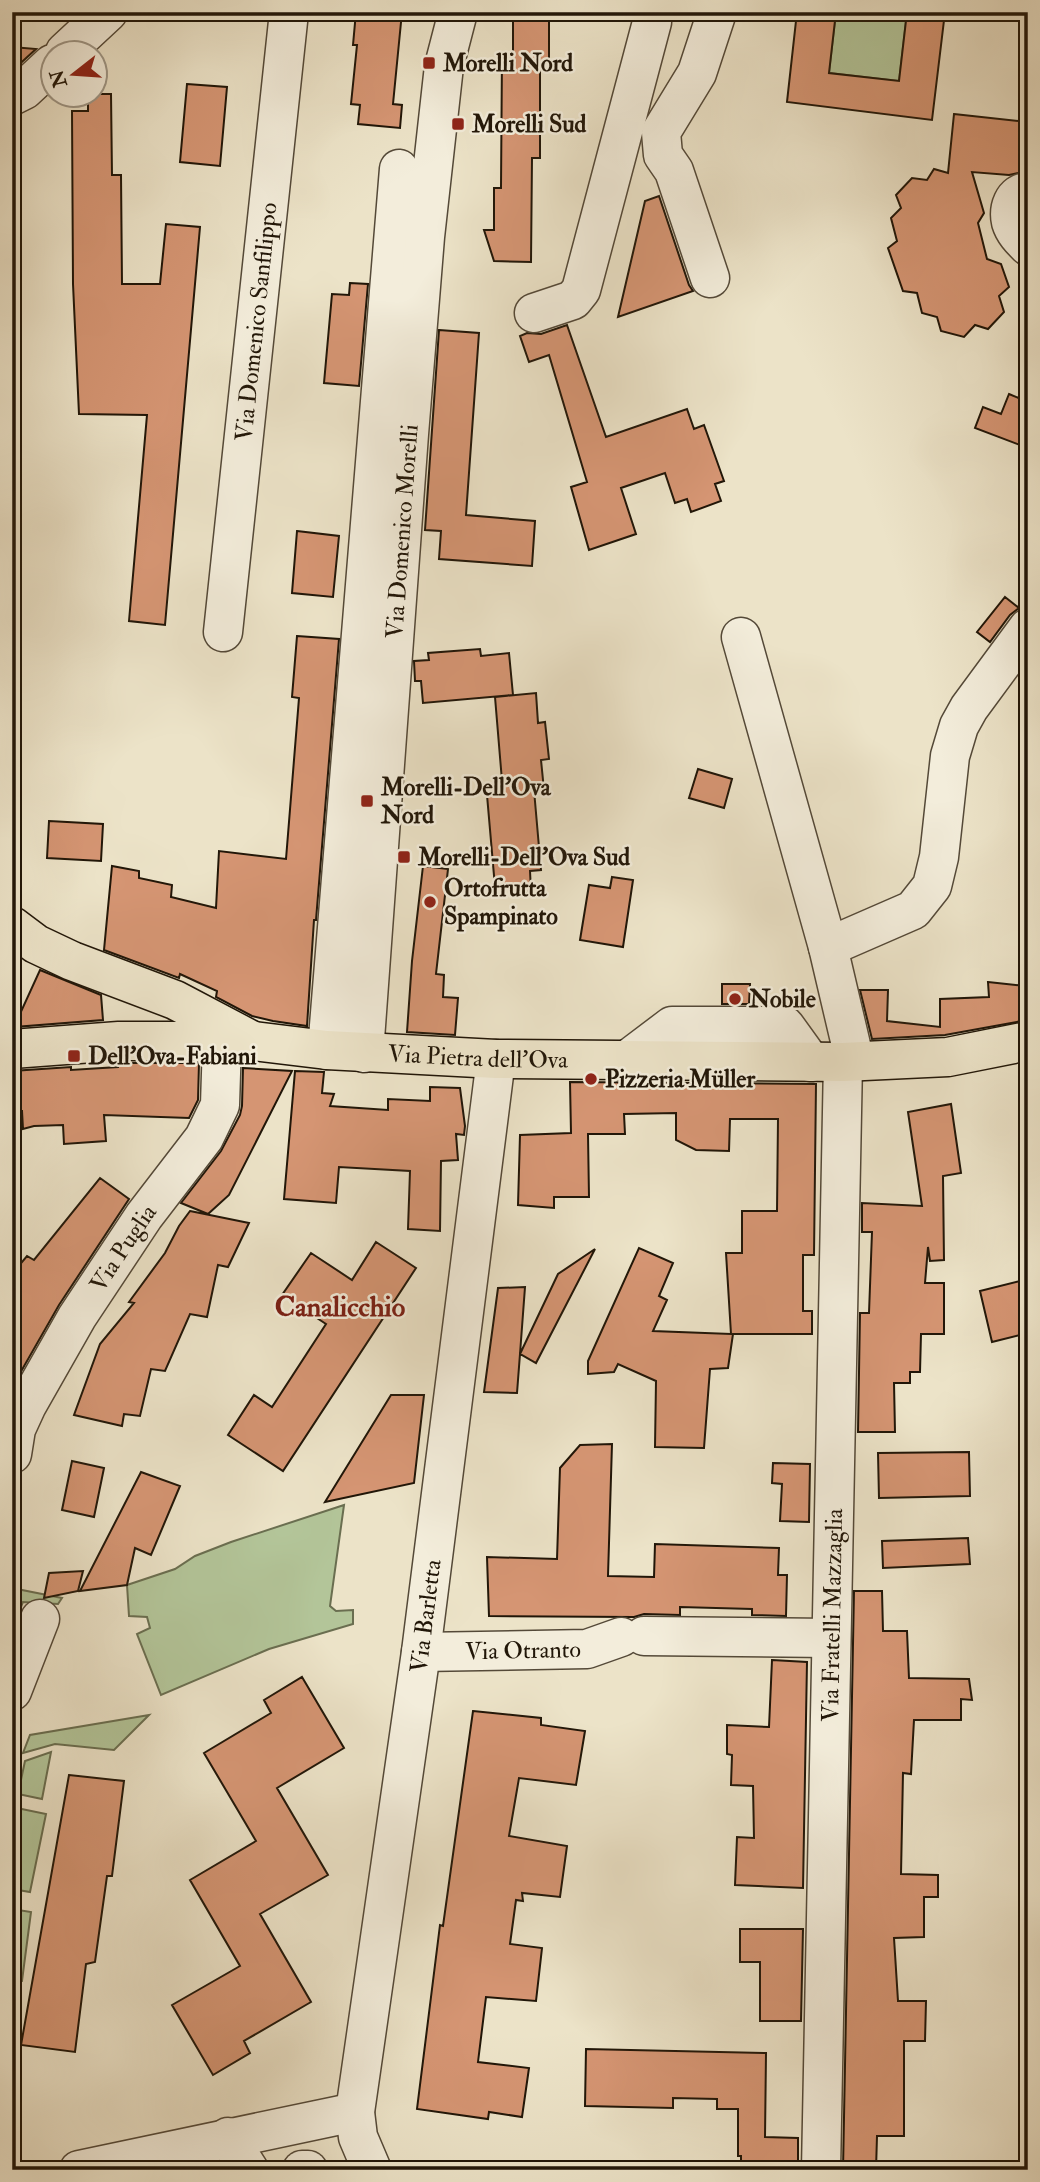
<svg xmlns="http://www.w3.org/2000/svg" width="1040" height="2182" viewBox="0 0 1040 2182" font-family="'IM FELL Double Pica',serif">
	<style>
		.green { fill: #b3c599; stroke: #6a6e50; stroke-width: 2 }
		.building { fill: #d59573; stroke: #211608; stroke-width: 2 }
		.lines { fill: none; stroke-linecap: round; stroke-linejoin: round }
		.minor-casing { stroke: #544938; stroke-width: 41 }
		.major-casing { stroke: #211608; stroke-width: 41 }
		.minor { stroke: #f3eddb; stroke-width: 38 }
		.major { stroke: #ece3c8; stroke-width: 38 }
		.poi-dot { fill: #8f2418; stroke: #f3eddb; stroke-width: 2.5 }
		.labels { text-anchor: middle; stroke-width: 5; stroke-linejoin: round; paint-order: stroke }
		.poi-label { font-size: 24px; font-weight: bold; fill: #211608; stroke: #f3eddb; text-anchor: start }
		.street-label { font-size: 24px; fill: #211608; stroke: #f3eddb }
		.quarter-label { font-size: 28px; font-weight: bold; fill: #7a1f14; stroke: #f3eddb }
	</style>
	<rect width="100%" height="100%" fill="#ece3c8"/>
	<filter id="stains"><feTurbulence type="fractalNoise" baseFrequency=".00286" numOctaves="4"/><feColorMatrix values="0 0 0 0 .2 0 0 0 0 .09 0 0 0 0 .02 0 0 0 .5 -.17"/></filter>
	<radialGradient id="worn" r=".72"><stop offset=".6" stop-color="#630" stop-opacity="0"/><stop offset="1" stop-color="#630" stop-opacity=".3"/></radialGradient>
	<path class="green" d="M836 12H907L899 81 829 73Z
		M344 1505 330 1606 336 1611 353 1610V1624L269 1649 161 1695 137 1634 150 1628 147 1617 129 1616 127 1585 175 1569 195 1556 231 1542Z
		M12 1588 62 1598 58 1604 23 1602 12 1630Z
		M149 1715 114 1750 55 1744 23 1753 30 1735Z
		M51 1752 42 1799 18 1794 25 1761Z
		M12 1807 46 1814 30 1892 12 1889Z
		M12 1909 31 1912 22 1981 12 1980Z"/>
	<path class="building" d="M356 12H402L393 104 402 105 400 128 358 124 360 105 351 104 357 45H353Z
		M513 12H549V63H540V158H532L531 262 494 261 484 230H494V188H501L502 54 513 53Z
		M797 12H836L829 73 899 81 907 12H945L932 120 787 102Z
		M12 47 36 49 12 71Z
		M187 84 227 87 220 166 180 162Z
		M88 94H111L112 175H121L122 284H160L166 224 200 227 165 625 129 621 147 415 79 414 73 284 72 111H88Z
		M954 114 1028 122V171L1009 175 972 172 984 213 978 223 987 259 1001 264 1009 287 999 296 1004 312 988 329 975 325 964 337 941 331 937 317 922 313 917 293 903 291 888 248 897 241 891 218 901 208 896 195 912 178 927 180 934 169 948 173Z
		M659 196 689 285 693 291 618 317 645 201Z
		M350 283 368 284 359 386 324 383 332 294 349 295Z
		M567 325 606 437 687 409 694 429 704 425 724 481 715 484 721 501 691 512 687 499 675 503 665 473 621 488 636 534 589 550 571 487 587 482 549 355 529 362 520 336 527 333 541 334Z
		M439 330 479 333 466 515 535 521 532 566 439 559 441 531 425 530Z
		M1009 394 1028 402V448L975 428 983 407 1001 414Z
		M297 531 339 536 333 597 292 593Z
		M1005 597 1019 608 1010 615 990 642 977 632Z
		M297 636 339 639 316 920H314L307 1026 273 1021 252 1016 216 997 217 991 180 974 179 978 104 950 112 866 139 871V878L172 885 171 897 216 908 219 851 286 859 299 698 292 697Z
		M480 649 481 656 509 653 513 695 423 703 421 681H415L414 661 429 660 428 653Z
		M536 693 538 723 545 722 549 759 541 760 544 790H534L541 870 530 871 531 891 511 893V886L495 887 487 795 503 793 495 697Z
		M698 769 732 779 724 808 689 798Z
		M49 821 103 824 101 861 47 858Z
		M423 866 448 869 436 974 444 975 443 997 458 998 455 1035 407 1032 412 961Z
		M612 877 633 880 623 947 580 940 589 885 610 888Z
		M40 970 101 995 103 1020 14 1027Z
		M988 982 1026 986 1027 1020 945 1035 872 1039 860 990H888L887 1021 940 1027V999L989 997Z
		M722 984H750L749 1004H722Z
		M118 1063H199L198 1100 189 1118 104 1115 106 1141 64 1144 63 1125 34 1126 23 1129 22 1111H12V1071L71 1067V1070L118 1067Z
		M243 1068 292 1071 229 1195 208 1214 181 1203 221 1151 240 1115 242 1106Z
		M295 1071 324 1072 322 1093 334 1094 330 1106 388 1110V1099L430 1101V1087L460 1088 465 1126 464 1135 456 1134 458 1160 441 1161 440 1231 408 1229 410 1171 339 1167 336 1203 284 1199Z
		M570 1082 816 1084 814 1255H803V1311H812V1334H733L728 1368 710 1369 704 1448 655 1447 656 1381 618 1364 614 1372 588 1374V1361L639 1248 673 1263 659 1296 667 1300 653 1331 731 1334 726 1253H742V1211H777L778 1119H730L729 1151 696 1150 676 1140V1113L624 1114 625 1134H588L589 1197H554V1208L518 1205 520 1135 571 1133Z
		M951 1104 961 1173 943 1176 944 1260 930 1261 928 1247 925 1283H944V1334H921L920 1372H910V1383H894L895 1432H858L860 1313H869L872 1232H862V1203L922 1206 908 1112Z
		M100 1178 129 1199 59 1305 15 1382H12V1274L27 1256 34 1260Z
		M190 1211 249 1223 228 1267 218 1265 207 1317 190 1314 165 1371 151 1369 140 1416 124 1414 122 1426 74 1415 100 1344 134 1303 129 1302 165 1253 179 1226Z
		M376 1242 416 1268 283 1471 228 1435 254 1395 272 1407 326 1324 282 1295 311 1253 352 1280Z
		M595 1249 536 1363 520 1354 517 1393 484 1392 498 1288 525 1287 520 1354 558 1274Z
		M1028 1279V1333L992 1342 980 1291Z
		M391 1395H424L414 1483 325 1502Z
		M612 1444 608 1576 654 1577 655 1544 779 1548 778 1575H787L786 1616 752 1615V1609L680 1607V1615L644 1614 634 1617 489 1616 487 1557 557 1559 560 1468 580 1445Z
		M969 1452 970 1496 879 1498 878 1453Z
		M72 1461 104 1468 94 1517 62 1510Z
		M773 1463 810 1464 809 1522 780 1521 782 1484 772 1483Z
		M141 1472 180 1486 151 1555 135 1548 127 1585 80 1591Z
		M968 1538 970 1564 883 1568 882 1541Z
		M83 1571 78 1591 44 1598 49 1573Z
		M854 1591H882L883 1631H907L909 1678 969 1679 972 1700 961 1699V1720H914L911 1774 903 1773 901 1874 938 1875V1897H924V1937L894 1938 898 2001H926L925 2041H904V2136H877L876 2170H843Z
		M772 1660 807 1662 803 1888 735 1885 737 1837 754 1838 753 1786 731 1785 732 1755 727 1754V1725L769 1727Z
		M302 1677 344 1748 277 1788 328 1875 260 1914 311 2002 244 2041 250 2053 213 2075 172 2005 240 1966 190 1880 256 1841 204 1753 271 1713 264 1700Z
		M473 1711 541 1718V1725L585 1731 576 1785 519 1778 509 1836 567 1846 560 1897 522 1893 523 1901 516 1900 510 1944 542 1948 536 2001 486 1997 478 2062 529 2068 522 2117 489 2112 488 2119 417 2109 440 1925 443 1926Z
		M69 1775 124 1781 112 1876H107L95 1962 86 1964 75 2052 21 2045Z
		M740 1929H803L801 2021H760V1962H740Z
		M586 2049 766 2053 765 2137 798 2138V2170H741V2156H738V2109H717V2099L673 2098V2108L585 2106Z"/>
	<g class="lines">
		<defs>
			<g id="minor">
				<path d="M65 52 108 12"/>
				<path d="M12 96 24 90 52 64"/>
				<path d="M1028 192C1013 192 1008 209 1011 222 1014 232 1021 239 1028 246"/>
				<path d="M710 278 674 171 663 155 661 132 697 73 717 12"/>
				<path d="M534 313 573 300 581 290 652 22 650 12"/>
				<path id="s1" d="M223 632 289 12"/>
				<path d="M741 637 828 947"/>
				<path d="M327 1050 399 169"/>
				<path id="s2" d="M364 1053 409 434 425 237 444 66 458 12"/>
				<path d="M627 1060 672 1026H785L811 1062"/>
				<path d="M855 1062 828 947 913 910 932 886 939 857 950 756 959 726 969 708 1028 628"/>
				<path id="s3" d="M12 1454 16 1429 27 1405 77 1317 144 1216 204 1138 220 1105 222 1042"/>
				<path d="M644 1636 830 1638"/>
				<path id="s4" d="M421 1652 587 1649 621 1637"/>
				<path d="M12 1691 40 1619"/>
				<path d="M228 2137 249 2170"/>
				<path d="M79 2170 355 2112"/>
				<path d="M302 2170H308"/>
				<path id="s5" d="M372 2170 358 2137 355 2112 421 1652 496 1059"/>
				<path id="s6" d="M821 2170 843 1062"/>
			</g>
			<g id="major">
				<path d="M12 926 36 944 72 961 175 1000 249 1039"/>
				<path id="s7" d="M12 1049 119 1041H254L327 1050 496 1059 843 1062 948 1057 1028 1041"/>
			</g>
		</defs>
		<use href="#minor" class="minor-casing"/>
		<use href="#major" class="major-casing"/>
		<use href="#minor" class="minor"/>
		<use href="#major" class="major"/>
	</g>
	<g class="poi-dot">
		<rect x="422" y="56" width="14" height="14" rx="3.5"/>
		<rect x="451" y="117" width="14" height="14" rx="3.5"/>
		<rect x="360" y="794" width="14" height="14" rx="3.5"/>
		<rect x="397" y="850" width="14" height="14" rx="3.5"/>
		<circle cx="430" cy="902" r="7"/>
		<circle cx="735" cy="999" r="7"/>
		<rect x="67" y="1049" width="14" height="14" rx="3.5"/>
		<circle cx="591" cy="1079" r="7"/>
	</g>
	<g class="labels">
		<g class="poi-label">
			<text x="443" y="71">Morelli Nord</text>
			<text x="472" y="132">Morelli Sud</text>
			<text x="381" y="795">Morelli-Dell'Ova<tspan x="381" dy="28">Nord</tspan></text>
			<text x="418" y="865">Morelli-Dell'Ova Sud</text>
			<text x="444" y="896">Ortofrutta<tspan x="444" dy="28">Spampinato</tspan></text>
			<text x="749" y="1007">Nobile</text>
			<text x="88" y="1064">Dell'Ova-Fabiani</text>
			<text x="605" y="1087">Pizzeria Müller</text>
		</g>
		<g class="street-label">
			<text dy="8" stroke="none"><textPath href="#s1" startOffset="312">Via Domenico Sanfilippo</textPath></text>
			<text dy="8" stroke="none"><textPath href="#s2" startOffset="523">Via Domenico Morelli</textPath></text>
			<text dy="8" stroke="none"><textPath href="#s7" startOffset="467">Via Pietra dell'Ova</textPath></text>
			<text dy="8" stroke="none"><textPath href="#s3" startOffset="236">Via Puglia</textPath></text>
			<text dy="8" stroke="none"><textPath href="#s5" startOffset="562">Via Barletta</textPath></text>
			<text dy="8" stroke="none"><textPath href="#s6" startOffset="555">Via Fratelli Mazzaglia</textPath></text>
			<text dy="8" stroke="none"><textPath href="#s4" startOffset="102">Via Otranto</textPath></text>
		</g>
		<g class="quarter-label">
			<text x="340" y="1316">Canalicchio</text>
		</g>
	</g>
	<rect width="1040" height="2182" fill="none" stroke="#ece3c8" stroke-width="42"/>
	<rect x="14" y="14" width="1012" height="2154" fill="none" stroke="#211608" stroke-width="3.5"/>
	<rect x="21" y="21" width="998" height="2140" fill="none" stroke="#211608" stroke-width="2"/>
	<g transform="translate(74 74) rotate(253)"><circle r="33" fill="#f3eddb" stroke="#9f9787" stroke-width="2"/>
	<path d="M0-5L12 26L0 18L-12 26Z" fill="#8f2418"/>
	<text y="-10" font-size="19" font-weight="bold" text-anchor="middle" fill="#211608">N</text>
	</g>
	<rect width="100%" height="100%" filter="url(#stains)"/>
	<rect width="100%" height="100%" fill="url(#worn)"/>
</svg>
